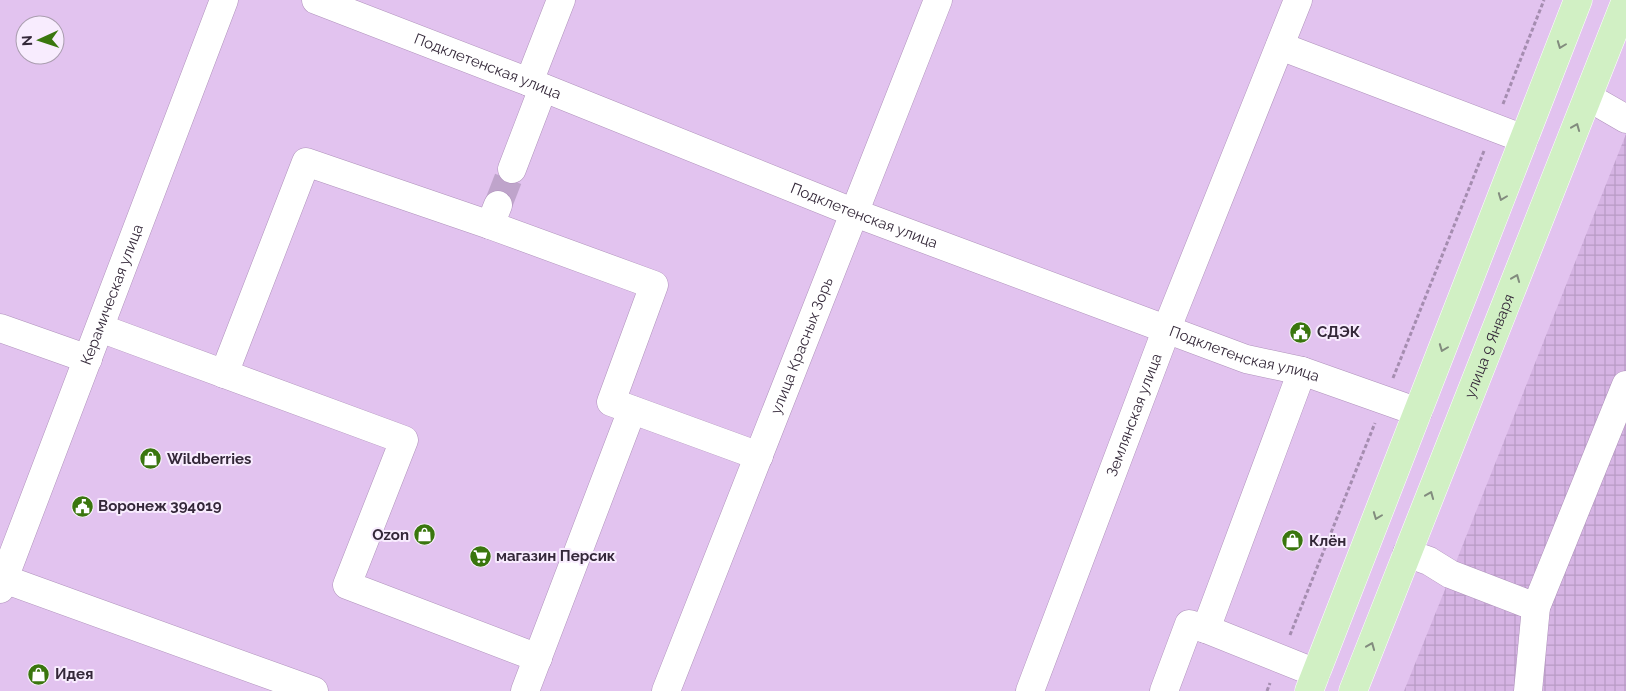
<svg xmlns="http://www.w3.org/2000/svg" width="1626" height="691" viewBox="0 0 1626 691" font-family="Raleway,sans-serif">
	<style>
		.industrial { fill: url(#industrial-grid) }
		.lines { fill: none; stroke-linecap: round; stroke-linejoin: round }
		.minor-tunnel { stroke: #bfa4cb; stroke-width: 28; stroke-dasharray: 28 14; stroke-linecap: butt }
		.minor-casing { stroke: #af92bb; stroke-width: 29 }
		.major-casing { stroke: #fff; stroke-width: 29 }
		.path { stroke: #a58db0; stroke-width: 3; stroke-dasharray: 4 2.5; stroke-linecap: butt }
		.minor { stroke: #fff; stroke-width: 28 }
		.major { stroke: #d1f0c4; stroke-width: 28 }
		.oneway { stroke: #828c7e }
		.labels { text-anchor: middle; stroke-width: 4; stroke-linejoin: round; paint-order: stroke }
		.street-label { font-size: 15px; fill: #342839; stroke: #f8ecfe }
		.poi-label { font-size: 15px; font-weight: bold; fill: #342839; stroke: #f8ecfe; text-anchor: start }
	</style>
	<defs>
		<pattern id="industrial-grid" width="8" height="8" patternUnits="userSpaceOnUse" patternTransform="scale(1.25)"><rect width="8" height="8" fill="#d6b4e4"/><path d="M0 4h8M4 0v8" fill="none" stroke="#b89bc4"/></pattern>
	</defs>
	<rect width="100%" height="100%" fill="#e2c3ef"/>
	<path class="industrial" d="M1626 134V691H1404L1446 587Z"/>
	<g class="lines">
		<path class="minor-tunnel" d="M498 205 512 169"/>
		<defs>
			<g id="minor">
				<path id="s1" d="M316 0 529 82 855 213 1246 359 1302 371 1418 412"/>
				<path d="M1280 46 1524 139"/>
				<path d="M529 82 561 0"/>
				<path d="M1588 97 1626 119"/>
				<path d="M512 169 543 88"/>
				<path d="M498 205 490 225 654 285 611 402 759 456"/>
				<path d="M0 328 88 359"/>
				<path d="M100 328 404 440 347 585 538 658"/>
				<path d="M224 374 306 162 490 225"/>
				<path d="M1407 553 1429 561 1450 574 1536 607"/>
				<path d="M4 579 314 691"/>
				<path id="s2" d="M0 589 224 0"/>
				<path d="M1206 629 1316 673"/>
				<path d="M525 691 632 410"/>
				<path id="s3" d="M666 691 938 0"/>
				<path id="s4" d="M1030 691 1167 328 1298 0"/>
				<path d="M1164 691 1189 624 1206 629 1302 371"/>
				<path d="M1528 691 1536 607 1626 385"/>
			</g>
			<g id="major">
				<path d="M1309 691 1578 0"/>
				<path id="s5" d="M1353 691 1626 0"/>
			</g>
		</defs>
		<use href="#minor" class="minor-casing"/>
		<use href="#major" class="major-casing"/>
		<path class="path" d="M1503 104 1544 0
			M1393 378 1484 151
			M1290 635 1375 423
			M1267 691 1270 683"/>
		<use href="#minor" class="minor"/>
		<use href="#major" class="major"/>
	</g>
	<defs><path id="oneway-chevron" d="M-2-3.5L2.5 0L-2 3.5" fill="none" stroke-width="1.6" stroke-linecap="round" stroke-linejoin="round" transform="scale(1.25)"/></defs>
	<g class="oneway">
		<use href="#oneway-chevron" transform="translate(1561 45) rotate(111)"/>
		<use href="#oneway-chevron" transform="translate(1576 127) rotate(-68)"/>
		<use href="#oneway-chevron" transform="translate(1502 197) rotate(111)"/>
		<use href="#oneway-chevron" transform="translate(1516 278) rotate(-68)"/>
		<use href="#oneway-chevron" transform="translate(1443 348) rotate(111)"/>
		<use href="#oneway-chevron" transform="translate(1430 495) rotate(-68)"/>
		<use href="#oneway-chevron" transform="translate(1377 516) rotate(111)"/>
		<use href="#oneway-chevron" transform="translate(1371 646) rotate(-68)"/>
	</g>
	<defs>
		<symbol id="civic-disc" viewBox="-11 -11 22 22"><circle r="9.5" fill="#3a760e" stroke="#f8ecfe"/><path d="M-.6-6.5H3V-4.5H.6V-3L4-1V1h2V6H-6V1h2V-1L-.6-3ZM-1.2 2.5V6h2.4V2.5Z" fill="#fff"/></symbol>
		<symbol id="shop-disc" viewBox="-11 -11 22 22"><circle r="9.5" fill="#3a760e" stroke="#f8ecfe"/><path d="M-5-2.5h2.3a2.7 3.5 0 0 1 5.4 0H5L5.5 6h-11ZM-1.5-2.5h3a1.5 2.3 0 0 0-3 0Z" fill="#fff"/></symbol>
		<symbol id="supermarket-disc" viewBox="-11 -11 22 22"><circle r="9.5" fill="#3a760e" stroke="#f8ecfe"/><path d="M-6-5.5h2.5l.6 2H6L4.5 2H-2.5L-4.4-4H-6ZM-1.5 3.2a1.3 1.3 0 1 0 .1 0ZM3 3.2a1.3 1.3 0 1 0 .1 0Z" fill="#fff"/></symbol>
	</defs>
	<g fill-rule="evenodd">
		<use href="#civic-disc" x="1288" y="320" width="25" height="25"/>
		<use href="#shop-disc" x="138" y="446" width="25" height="25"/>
		<use href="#civic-disc" x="70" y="494" width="25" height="25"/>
		<use href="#shop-disc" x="412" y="522" width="25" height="25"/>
		<use href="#shop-disc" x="1280" y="528" width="25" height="25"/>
		<use href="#supermarket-disc" x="468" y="544" width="25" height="25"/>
		<use href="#shop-disc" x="26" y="662" width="25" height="25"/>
	</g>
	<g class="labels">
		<g class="street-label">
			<text dy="5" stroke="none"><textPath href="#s1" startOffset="184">Подклетенская улица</textPath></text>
			<text dy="5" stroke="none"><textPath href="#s1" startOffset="589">Подклетенская улица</textPath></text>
			<text dy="5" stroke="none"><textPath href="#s2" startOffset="315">Керамическая улица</textPath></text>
			<text dy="5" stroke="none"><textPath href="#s5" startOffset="371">улица 9 Января</textPath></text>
			<text dy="5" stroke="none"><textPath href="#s3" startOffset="371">улица Красных Зорь</textPath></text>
			<text dy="5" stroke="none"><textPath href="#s1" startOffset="994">Подклетенская улица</textPath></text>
			<text dy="5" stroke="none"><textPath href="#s4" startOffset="295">Землянская улица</textPath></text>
		</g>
		<g class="poi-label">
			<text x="1317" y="337">СДЭК</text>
			<text x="167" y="464">Wildberries</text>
			<text x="98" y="511">Воронеж 394019</text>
			<text x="409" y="540" text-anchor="end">Ozon</text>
			<text x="1309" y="546">Клён</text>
			<text x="496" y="561">магазин Персик</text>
			<text x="55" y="679">Идея</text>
		</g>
	</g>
	<g transform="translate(40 40) rotate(267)"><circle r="24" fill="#f8ecfe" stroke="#aa9eaf"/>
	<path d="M0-4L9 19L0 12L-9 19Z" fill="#3a760e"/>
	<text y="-8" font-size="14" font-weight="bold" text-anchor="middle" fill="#342839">N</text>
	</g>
</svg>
